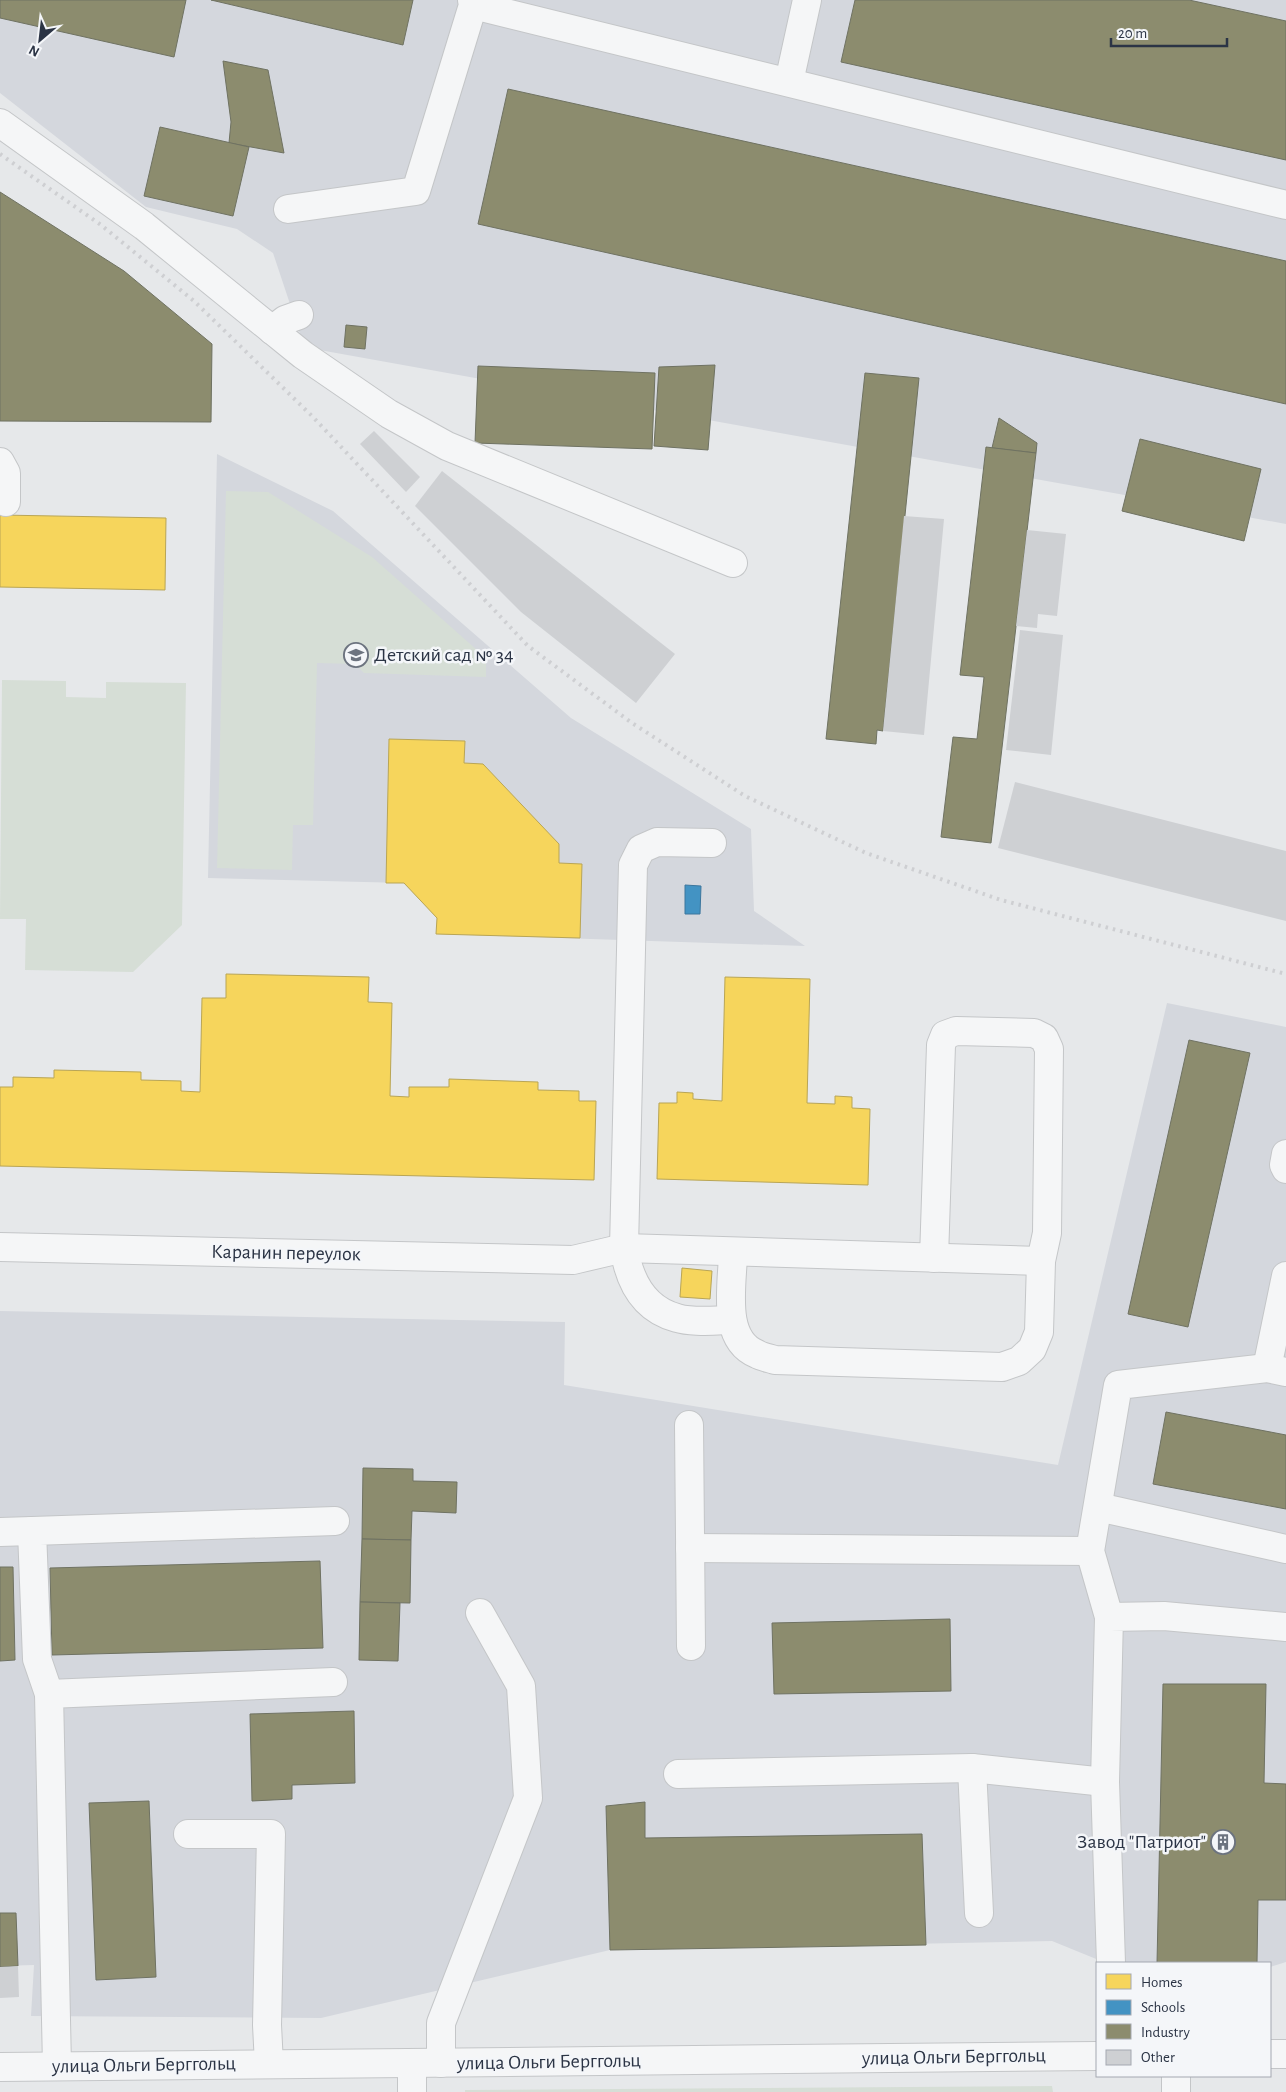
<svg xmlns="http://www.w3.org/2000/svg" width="1286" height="2092" viewBox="0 0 1286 2092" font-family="'Alegreya Sans',sans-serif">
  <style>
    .built { fill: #d4d7dd }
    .green { fill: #d6ded6 }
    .homes { fill: #f6d55c; stroke: #b9a555 }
    .schools { fill: #4393c3; stroke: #3c769d }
    .industry { fill: #8c8c6e; stroke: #6f7262 }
    .building { fill: #ced0d3 }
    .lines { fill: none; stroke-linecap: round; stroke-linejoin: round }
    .minor-casing { stroke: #c4c6c8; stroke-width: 30 }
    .minor { stroke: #f5f6f7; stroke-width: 28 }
    .rail { stroke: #cecfd2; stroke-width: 4; stroke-dasharray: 2.5 5; stroke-linecap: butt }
    .labels { text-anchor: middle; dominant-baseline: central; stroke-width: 5; stroke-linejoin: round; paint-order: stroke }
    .poi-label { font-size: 20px; fill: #2b3445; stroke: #f4f6f9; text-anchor: start }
    .street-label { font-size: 20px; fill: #2b3445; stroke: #f4f6f9 }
  </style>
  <rect width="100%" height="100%" fill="#e6e8ea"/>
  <g class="built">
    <polygon points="0,0 1286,0 1286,524 314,349 302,340 273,253 237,229 146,207 0,93"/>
    <polygon points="217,454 333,511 571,718 751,829 754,911 805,946 436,934 437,918 404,883 208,878"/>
    <polygon points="1167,1003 1286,1027 1286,1962 1270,1967 1270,1963 1106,1963 1052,1941 610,1950 321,2018 31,2016 34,1965 0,1966 0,1311 565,1322 564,1385 1058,1465"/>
  </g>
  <g class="green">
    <polygon points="226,491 268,492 372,557 486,658 486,677 364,673 355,664 317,663 313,825 293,825 292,870 217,868"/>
    <polygon points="2,680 66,681 66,697 106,698 106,682 186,683 182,925 133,972 25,970 26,919 0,919"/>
    <polygon points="1052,2086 1053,2092 465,2092 465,2090"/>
  </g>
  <g class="homes">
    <polygon points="0,515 166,518 165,590 0,587"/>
    <polygon points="389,739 465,741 464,763 483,764 559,844 559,863 582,864 580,938 436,934 437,918 404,883 386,883"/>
    <polygon points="226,974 369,977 368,1002 392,1003 390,1096 409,1097 409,1087 449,1087 449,1079 538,1082 538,1090 579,1091 579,1101 596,1101 594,1180 0,1166 0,1087 13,1087 13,1077 54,1078 54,1070 141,1072 141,1080 181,1081 181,1091 200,1092 202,998 226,998"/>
    <polygon points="725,977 810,979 807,1103 835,1104 835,1096 852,1097 852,1108 870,1109 868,1185 657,1179 659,1103 677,1103 677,1092 693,1093 693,1099 722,1101"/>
    <polygon points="682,1268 712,1271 710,1299 680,1297"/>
  </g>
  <polygon class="schools" points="685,885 701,886 700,914 685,914"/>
  <g class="industry">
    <polygon points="0,0 186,0 174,57 0,18"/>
    <polygon points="211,0 413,0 403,45"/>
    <polygon points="855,0 1189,0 1286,21 1286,160 841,62"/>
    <polygon points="223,61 268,70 284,153 229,143 231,122"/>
    <polygon points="508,89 1286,261 1286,404 478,224"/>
    <polygon points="160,127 249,147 233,216 144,196"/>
    <polygon points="0,192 124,271 212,344 211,422 0,421"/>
    <polygon points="346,325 367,327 365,349 344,347"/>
    <polygon points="715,365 708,450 654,446 659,367"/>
    <polygon points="478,366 655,373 652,449 475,443"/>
    <polygon points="865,373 919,378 883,731 877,730 876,744 826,739"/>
    <polygon points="999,418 1037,443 1036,453 992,448"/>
    <polygon points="1140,439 1261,469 1244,541 1122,511"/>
    <polygon points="986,447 1036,453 991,843 941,837 953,737 977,739 984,677 960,675"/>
    <polygon points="1189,1040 1250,1053 1188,1327 1128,1314"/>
    <polygon points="1166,1412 1286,1435 1286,1509 1153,1484"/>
    <polygon points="363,1468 413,1469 413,1481 457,1482 456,1513 412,1511 411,1540 362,1539"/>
    <polygon points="362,1539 411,1540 410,1603 360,1602"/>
    <polygon points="320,1561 323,1648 52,1655 50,1568"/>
    <polygon points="0,1567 13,1567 15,1660 0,1661"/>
    <polygon points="360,1602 400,1603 398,1661 359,1660"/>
    <polygon points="950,1619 951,1691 774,1694 772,1623"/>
    <polygon points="1163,1684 1266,1684 1264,1783 1286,1784 1286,1900 1258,1900 1257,1963 1157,1963"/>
    <polygon points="354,1711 355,1783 292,1785 292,1799 252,1801 250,1714"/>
    <polygon points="149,1801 156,1977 96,1980 89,1803"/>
    <polygon points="645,1802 645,1838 922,1834 926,1945 610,1950 606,1806"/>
    <polygon points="0,1913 16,1913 18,1966 0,1967"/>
  </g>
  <g class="building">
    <polygon points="374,431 420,477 406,492 360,444"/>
    <polygon points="442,471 675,654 636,703 521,612 415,506"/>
    <polygon points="904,516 944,519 924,735 883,731"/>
    <polygon points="1027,530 1066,534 1057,616 1038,614 1037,628 1016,626"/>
    <polygon points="1020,630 1063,635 1051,755 1006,750"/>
    <polygon points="1015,782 1286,851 1286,921 998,848"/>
    <polygon points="18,1966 19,1997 0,1998 0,1967"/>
  </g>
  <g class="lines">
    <defs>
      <g id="minor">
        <polyline points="473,5 1286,205"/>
        <polyline points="789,82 807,0"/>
        <polyline points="0,123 144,226 303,355 389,414 447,446 733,563"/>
        <polyline points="288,209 416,191 473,5 472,0"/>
        <polyline points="272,330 285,320 299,315"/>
        <polyline points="0,462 6,473 6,502"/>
        <path d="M712,843L657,842L641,849L633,865L624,1248C629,1280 643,1309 677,1318C693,1323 715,1320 732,1320"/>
        <polyline points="1286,1154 1284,1165 1286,1169"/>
        <polyline points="0,1247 573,1260 624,1248 1041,1261"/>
        <path d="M733,1252C733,1282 720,1339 757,1354C762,1357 769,1358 775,1360L1002,1367L1019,1361L1032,1349L1039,1332L1041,1261L1047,1233L1049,1049L1044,1038L1034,1033L956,1031L945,1035L941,1045L934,1258"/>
        <polyline points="1267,1368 1286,1276"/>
        <polyline points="689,1425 691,1646"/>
        <polyline points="1098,1507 1286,1549"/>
        <polyline points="0,1532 32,1531"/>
        <polyline points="690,1548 1090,1551"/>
        <polyline points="1109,1617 1090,1551 1118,1385 1267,1368 1286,1372"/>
        <polyline points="49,1694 37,1659 32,1531 335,1521"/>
        <polyline points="972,1768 979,1913"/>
        <polyline points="678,1774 972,1768 1105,1782"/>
        <polyline points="188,1834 271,1834 267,2025 269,2064"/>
        <polyline points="1111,1963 1105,1782 1109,1617 1164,1616 1286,1627"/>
        <polyline points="1270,2054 1286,2054"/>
        <polyline points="441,2063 441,2023 528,1798 521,1686 480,1613"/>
        <polyline points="57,2066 49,1694 333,1682"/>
        <polyline points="0,2067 1097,2056"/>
        <polyline points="412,2092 412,2063"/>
        <polyline points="1176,2092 1176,2076"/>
      </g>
    </defs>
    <use href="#minor" class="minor-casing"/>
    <use href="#minor" class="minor"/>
    <polyline class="rail" points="0,154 101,225 194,301 313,417 528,646 632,723 745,796 866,853 1001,900 1286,974"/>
  </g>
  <defs>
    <symbol id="school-ring" viewBox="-11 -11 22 22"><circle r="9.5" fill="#f4f6f9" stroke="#6c737f" stroke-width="1.5"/><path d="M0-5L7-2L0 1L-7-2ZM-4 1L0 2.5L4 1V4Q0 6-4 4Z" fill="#6c737f"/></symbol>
    <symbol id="building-ring" viewBox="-11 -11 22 22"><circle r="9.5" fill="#f4f6f9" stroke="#6c737f" stroke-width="1.5"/><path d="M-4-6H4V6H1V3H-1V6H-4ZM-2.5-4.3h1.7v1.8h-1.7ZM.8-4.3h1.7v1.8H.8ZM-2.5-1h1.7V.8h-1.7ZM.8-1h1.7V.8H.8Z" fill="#6c737f"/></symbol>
  </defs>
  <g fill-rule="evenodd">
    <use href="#school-ring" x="342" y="641" width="28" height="28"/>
    <use href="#building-ring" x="1209" y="1828" width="28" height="28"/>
  </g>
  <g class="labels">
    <g class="poi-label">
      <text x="374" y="655">Детский сад № 34</text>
      <text x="1206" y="1842" text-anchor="end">Завод "Патриот"</text>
    </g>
    <g class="street-label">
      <text transform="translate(286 1253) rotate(1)">Каранин переулок</text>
      <text transform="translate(954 2057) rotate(-1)">улица Ольги Берггольц</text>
      <text transform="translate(549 2062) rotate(-1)">улица Ольги Берггольц</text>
      <text transform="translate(144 2065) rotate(-1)">улица Ольги Берггольц</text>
    </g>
  </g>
  <rect x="1096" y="1962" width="175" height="115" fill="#f4f6f9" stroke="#a4a8b1"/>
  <rect x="1106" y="1974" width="25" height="15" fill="#f6d55c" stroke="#a4a8b1"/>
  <text x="1141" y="1987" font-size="15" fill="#2b3445">Homes</text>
  <rect x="1106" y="2000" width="25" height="15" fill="#4393c3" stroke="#a4a8b1"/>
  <text x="1141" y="2012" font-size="15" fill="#2b3445">Schools</text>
  <rect x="1106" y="2024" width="25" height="15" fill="#8c8c6e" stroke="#a4a8b1"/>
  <text x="1141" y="2037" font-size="15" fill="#2b3445">Industry</text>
  <rect x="1106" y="2050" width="25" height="15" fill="#ced0d3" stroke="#a4a8b1"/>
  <text x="1141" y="2062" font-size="15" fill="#2b3445">Other</text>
  <g transform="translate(40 40) rotate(208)" stroke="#f4f6f9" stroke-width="4" paint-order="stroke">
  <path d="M0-4L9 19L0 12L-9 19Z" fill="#2b3445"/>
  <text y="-8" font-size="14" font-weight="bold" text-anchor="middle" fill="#2b3445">N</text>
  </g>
  <path d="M1111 38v8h116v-8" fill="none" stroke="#2b3445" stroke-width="2.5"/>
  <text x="1118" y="38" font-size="15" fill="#2b3445" stroke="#f4f6f9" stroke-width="4" paint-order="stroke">20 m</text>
</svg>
